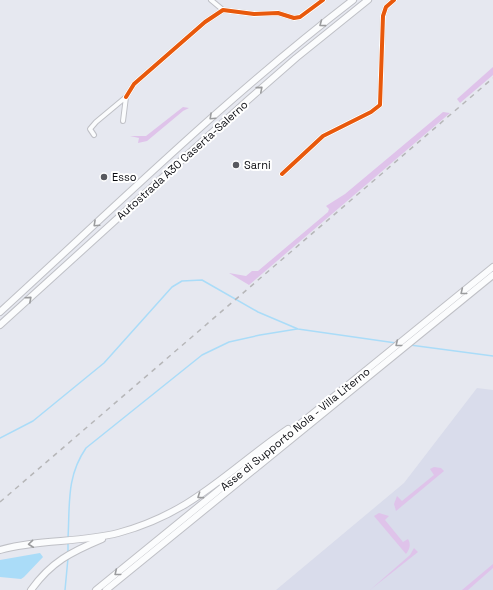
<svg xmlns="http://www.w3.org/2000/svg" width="493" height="590" viewBox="0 0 493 590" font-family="'Space Grotesk',sans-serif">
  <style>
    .built { fill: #d9dceb }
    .green { fill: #dfc3ea }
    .water { fill: #aadcf8 }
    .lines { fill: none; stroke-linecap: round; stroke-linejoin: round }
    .stream { stroke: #aadcf8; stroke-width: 1.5 }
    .minor-casing { stroke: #bfc0c6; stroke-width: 6 }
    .highway-casing { stroke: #bfc0c6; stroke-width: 8 }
    .minor { stroke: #fbfcfd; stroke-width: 4 }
    .highway { stroke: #fbfcfd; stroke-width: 6 }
    .rail { stroke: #b6b6b8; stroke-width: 1.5; stroke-dasharray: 5 5; stroke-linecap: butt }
    .cycleway-casing { stroke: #fff; stroke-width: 6 }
    .cycleway { stroke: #e8590c; stroke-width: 4 }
    .oneway { stroke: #9b9c9e }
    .poi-dot { fill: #57585e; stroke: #fff; stroke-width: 1.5 }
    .labels { text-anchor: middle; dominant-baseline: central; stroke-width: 4; stroke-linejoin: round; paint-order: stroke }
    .street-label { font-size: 11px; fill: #0a0b10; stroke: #fff }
    .poi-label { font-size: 11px; fill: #0a0b10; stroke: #fff; text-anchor: start }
  </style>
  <rect width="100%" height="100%" fill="#e6e8f0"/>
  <polygon class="built" points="477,388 493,390 493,590 276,590 404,483"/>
  <g class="green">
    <polygon points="493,67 493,75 460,103 457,99"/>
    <polygon points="183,107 189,108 183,111 147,141 138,143 139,138 130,136 146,136"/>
    <polygon points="443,112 450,113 249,285 229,273 246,276 252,271 258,271 328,212 329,209 326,206 345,194"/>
    <polygon points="434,467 441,468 444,471 396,511 394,504 397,496 402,501 434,475 430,469"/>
    <path d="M379,513L389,516L385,520L403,542L408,539C411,544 410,549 406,554L374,516Z"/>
    <polygon points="414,548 418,552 370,590 410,555"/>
    <polygon points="493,564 493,568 468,590 462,590"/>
  </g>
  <polygon class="water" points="40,553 43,557 24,577 21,579 0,577 0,560"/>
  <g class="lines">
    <g class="stream">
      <polyline points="410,345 493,356"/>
      <polyline points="0,438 33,421 104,363 172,287 182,281 202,280 258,312 298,329 396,343"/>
      <path d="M68,538C70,505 66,477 86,448L202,355L229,342L260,335L297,329"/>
      <polyline points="68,552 68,542"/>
      <polyline points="65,590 68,558"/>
    </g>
    <defs>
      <g id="minor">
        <polyline points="211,0 223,10"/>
        <polyline points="126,97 134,84 205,22 223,10 254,14 278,13 294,18 300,17 323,0"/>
        <polyline points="94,135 90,129 96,122 126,97 123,121"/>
        <polyline points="282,174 323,136 371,112 380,105 383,16 386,7 394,0"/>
      </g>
      <g id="highway">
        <path d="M0,312C116,206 228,96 353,0"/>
        <polyline points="0,325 248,100 296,58 368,0"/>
        <path d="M0,550C38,539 79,543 118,533C193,513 228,470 288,429"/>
        <path d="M31,590C51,562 71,552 102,539"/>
        <polyline points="96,590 493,267"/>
        <polyline points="106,590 493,275"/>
      </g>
    </defs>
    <use href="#minor" class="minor-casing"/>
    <use href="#highway" class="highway-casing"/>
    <use href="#minor" class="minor"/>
    <use href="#highway" class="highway"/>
    <polyline class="rail" points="0,502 493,78"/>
    <defs>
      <g id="cycleway">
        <polyline points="126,97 134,84 205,22 223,10 254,14 278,13 294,18 300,17 323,0"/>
        <polyline points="282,174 323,136 371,112 380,105 383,16 386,7 394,0"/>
      </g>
    </defs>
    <use href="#cycleway" class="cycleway-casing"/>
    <use href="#cycleway" class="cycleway"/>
  </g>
  <defs><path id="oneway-chevron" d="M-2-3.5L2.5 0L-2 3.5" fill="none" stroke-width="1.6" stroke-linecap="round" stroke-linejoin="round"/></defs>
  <g class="oneway">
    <use href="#oneway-chevron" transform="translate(322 24) rotate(143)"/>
    <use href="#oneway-chevron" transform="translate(260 89) rotate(-41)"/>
    <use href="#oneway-chevron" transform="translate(212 117) rotate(137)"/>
    <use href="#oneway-chevron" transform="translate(96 224) rotate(137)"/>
    <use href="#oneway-chevron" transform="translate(463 292) rotate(141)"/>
    <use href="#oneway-chevron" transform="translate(29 299) rotate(-42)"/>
    <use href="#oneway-chevron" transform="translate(398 344) rotate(141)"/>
    <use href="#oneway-chevron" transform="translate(200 496) rotate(146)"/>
    <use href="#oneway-chevron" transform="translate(31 544) rotate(174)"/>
    <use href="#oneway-chevron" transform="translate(117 573) rotate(141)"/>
  </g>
  <g class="poi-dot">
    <circle cx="236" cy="165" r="4"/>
    <circle cx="104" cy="177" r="4"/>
  </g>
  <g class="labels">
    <g class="street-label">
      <text transform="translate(182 160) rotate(-42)">Autostrada A30 Caserta-Salerno</text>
      <text transform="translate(295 429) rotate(-39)">Asse di Supporto Nola - Villa Literno</text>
    </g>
    <g class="poi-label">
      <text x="244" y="165">Sarni</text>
      <text x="112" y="177">Esso</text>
    </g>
  </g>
</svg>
